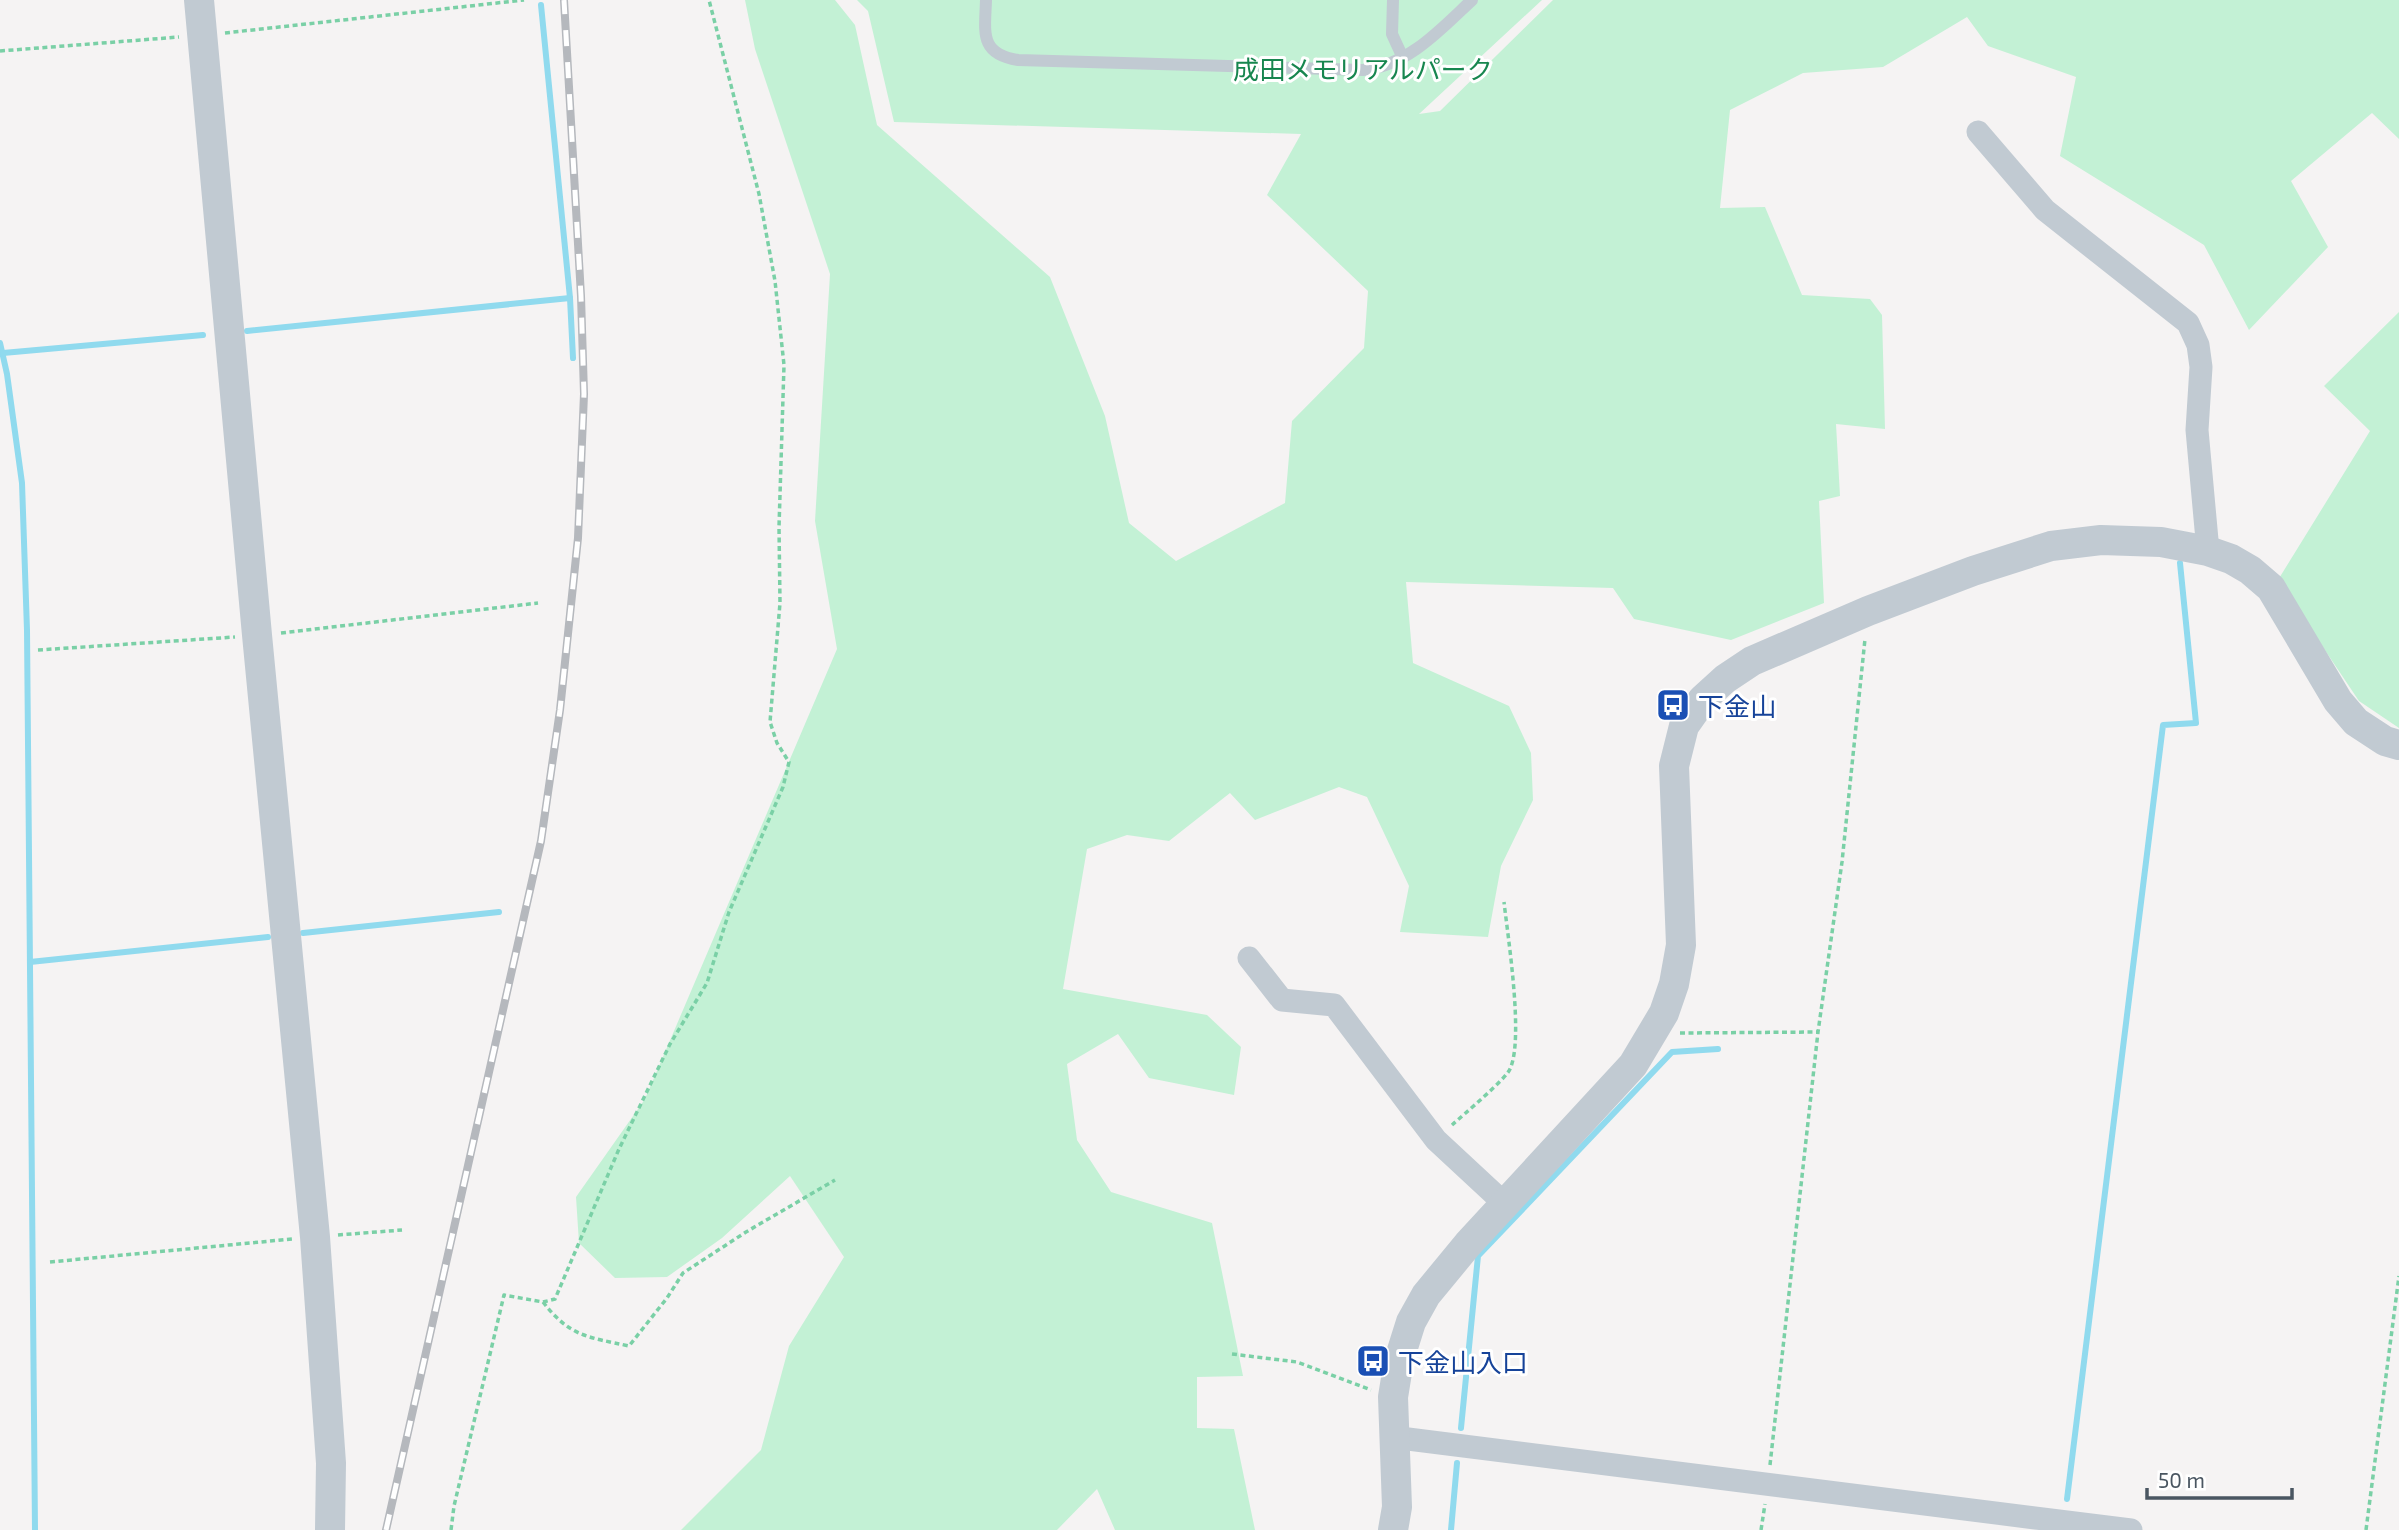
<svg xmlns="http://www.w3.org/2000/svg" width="2399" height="1530" viewBox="0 0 2399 1530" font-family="'Exo 2','Noto Sans JP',sans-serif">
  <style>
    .green { fill: #c3f1d5 }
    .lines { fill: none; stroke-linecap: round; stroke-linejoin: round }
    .stream { stroke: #90daee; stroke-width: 6 }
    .path { stroke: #7ad0a6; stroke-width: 3.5; stroke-dasharray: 5 3.5; stroke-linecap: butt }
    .service { stroke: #c1cad2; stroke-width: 12 }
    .minor { stroke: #c1cad2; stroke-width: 23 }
    .tertiary { stroke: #c1cad2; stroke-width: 30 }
    .rail-casing { stroke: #b5b8bd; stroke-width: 8 }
    .rail { stroke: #fff; stroke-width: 5; stroke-dasharray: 16; stroke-linecap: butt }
    .labels { text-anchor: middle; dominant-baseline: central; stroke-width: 6; stroke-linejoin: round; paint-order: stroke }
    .park-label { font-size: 26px; fill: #17864f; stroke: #fff }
    .transit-label { font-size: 26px; fill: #164399; stroke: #fff; text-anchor: start }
  </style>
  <rect width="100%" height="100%" fill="#f5f3f3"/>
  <g class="green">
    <polygon points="745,0 835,0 855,25 877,125 1050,277 1105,416 1129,523 1176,561 1285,503 1292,421 1364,348 1368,291 1267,195 1301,134 894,122 868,11 857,0 1542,0 1419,114 1440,111 1553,0 2399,0 2399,139 2372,113 2291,181 2328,247 2249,330 2204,245 2060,156 2076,77 1988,46 1967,17 1883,67 1803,73 1730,110 1720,208 1765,207 1802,295 1870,299 1882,315 1885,429 1836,424 1840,496 1819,501 1824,603 1731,640 1634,619 1613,588 1406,582 1413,663 1509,706 1531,753 1533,800 1501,866 1488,937 1400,932 1409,886 1367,797 1339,787 1255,820 1230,793 1169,841 1127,835 1087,849 1063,989 1207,1015 1241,1047 1234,1095 1149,1078 1118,1034 1067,1064 1077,1140 1111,1192 1212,1223 1243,1376 1197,1377 1197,1428 1234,1429 1255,1530 1115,1530 1097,1489 1057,1530 681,1530 761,1450 789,1346 844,1257 790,1176 722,1238 667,1277 615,1278 579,1243 576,1197 645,1099 837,649 815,521 830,274 755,49"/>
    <polygon points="2399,312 2399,728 2359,701 2278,580 2370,431 2324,386"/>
  </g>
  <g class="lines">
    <g class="stream">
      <polyline points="541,5 570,298 573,358"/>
      <polyline points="247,331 570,298"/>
      <polyline points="0,343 7,374 22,483 27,630 35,1530"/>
      <polyline points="3,353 203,335"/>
      <polyline points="303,933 499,912"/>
      <polyline points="30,962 268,937"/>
      <polyline points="1461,1428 1478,1256 1672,1052 1718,1049"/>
      <polyline points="2067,1499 2163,725 2196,723 2180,563"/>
      <polyline points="1451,1530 1457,1463"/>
    </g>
    <g class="path">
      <polyline points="225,33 524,0"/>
      <polyline points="0,51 179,37"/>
      <polyline points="281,633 538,603"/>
      <polyline points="38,650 235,637"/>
      <polyline points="1680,1033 1818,1032"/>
      <path d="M1452,1125C1463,1115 1506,1079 1510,1069C1524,1039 1508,938 1504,902"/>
      <polyline points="338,1235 402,1230"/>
      <polyline points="50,1262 292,1239"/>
      <path d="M543,1302C570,1337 588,1337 629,1346L667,1298L683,1273L746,1232L835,1180"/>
      <polyline points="1232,1354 1297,1362 1371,1390"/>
      <polyline points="1770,1465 1818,1032 1842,862 1865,639"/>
      <polyline points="451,1530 454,1506 504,1295 543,1302 555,1299 619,1149 670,1044 707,983 729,912 783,787 789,762 777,743 770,722 780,603 779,527 784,365 775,281 759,194 709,0"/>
      <polyline points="1761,1530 1765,1504"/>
      <polyline points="2366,1530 2399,1276"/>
    </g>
    <g class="service">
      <path d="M986,0C985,32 979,54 1018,60L1363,70C1408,66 1441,29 1472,0"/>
      <polyline points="1393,0 1392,34 1403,58"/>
    </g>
    <g class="minor">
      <polyline points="1978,132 2045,210 2188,323 2198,345 2201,367 2197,430 2208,551"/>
      <polyline points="1249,958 1282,1000 1334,1005 1436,1140 1506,1205"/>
      <polyline points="1394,1440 1408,1439 2131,1530"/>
    </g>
    <g class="tertiary">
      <polyline points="199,0 257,635 315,1237 331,1463 330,1530"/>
      <polyline points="1393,1530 1397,1507 1393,1397 1399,1360 1411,1322 1426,1295 1468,1244 1633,1065 1664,1013 1674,984 1681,945 1674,766 1684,726 1703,699 1725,679 1752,661 1868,611 1973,571 2051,546 2101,540 2161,542 2208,551 2231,559 2250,570 2271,588 2338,701 2356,722 2385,741 2399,745"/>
    </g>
    <defs>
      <polyline id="rail" points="386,1530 541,841 560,710 578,538 584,394 581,296 564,0"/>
    </defs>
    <use href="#rail" class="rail-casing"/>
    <use href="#rail" class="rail"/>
  </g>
  <defs>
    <symbol id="bus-square" viewBox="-11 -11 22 22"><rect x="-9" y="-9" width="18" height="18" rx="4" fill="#1a4fb4" stroke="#fff"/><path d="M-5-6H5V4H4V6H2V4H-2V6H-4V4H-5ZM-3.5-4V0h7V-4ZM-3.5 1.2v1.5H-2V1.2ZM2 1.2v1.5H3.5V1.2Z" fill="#fff"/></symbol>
  </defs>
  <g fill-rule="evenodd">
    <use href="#bus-square" x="1654" y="686" width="38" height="38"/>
    <use href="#bus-square" x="1354" y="1342" width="38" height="38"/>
  </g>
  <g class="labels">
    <g class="park-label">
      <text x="1363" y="68">成田メモリアルパーク</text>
    </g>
    <g class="transit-label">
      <text x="1698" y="705">下金山</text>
      <text x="1398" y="1361">下金山入口</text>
    </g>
  </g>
  <path d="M2147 1488v10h145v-10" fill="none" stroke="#4a5661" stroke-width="3.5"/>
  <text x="2158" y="1488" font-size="21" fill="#4a5661" stroke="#ffffff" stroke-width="5" paint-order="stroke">50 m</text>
</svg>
